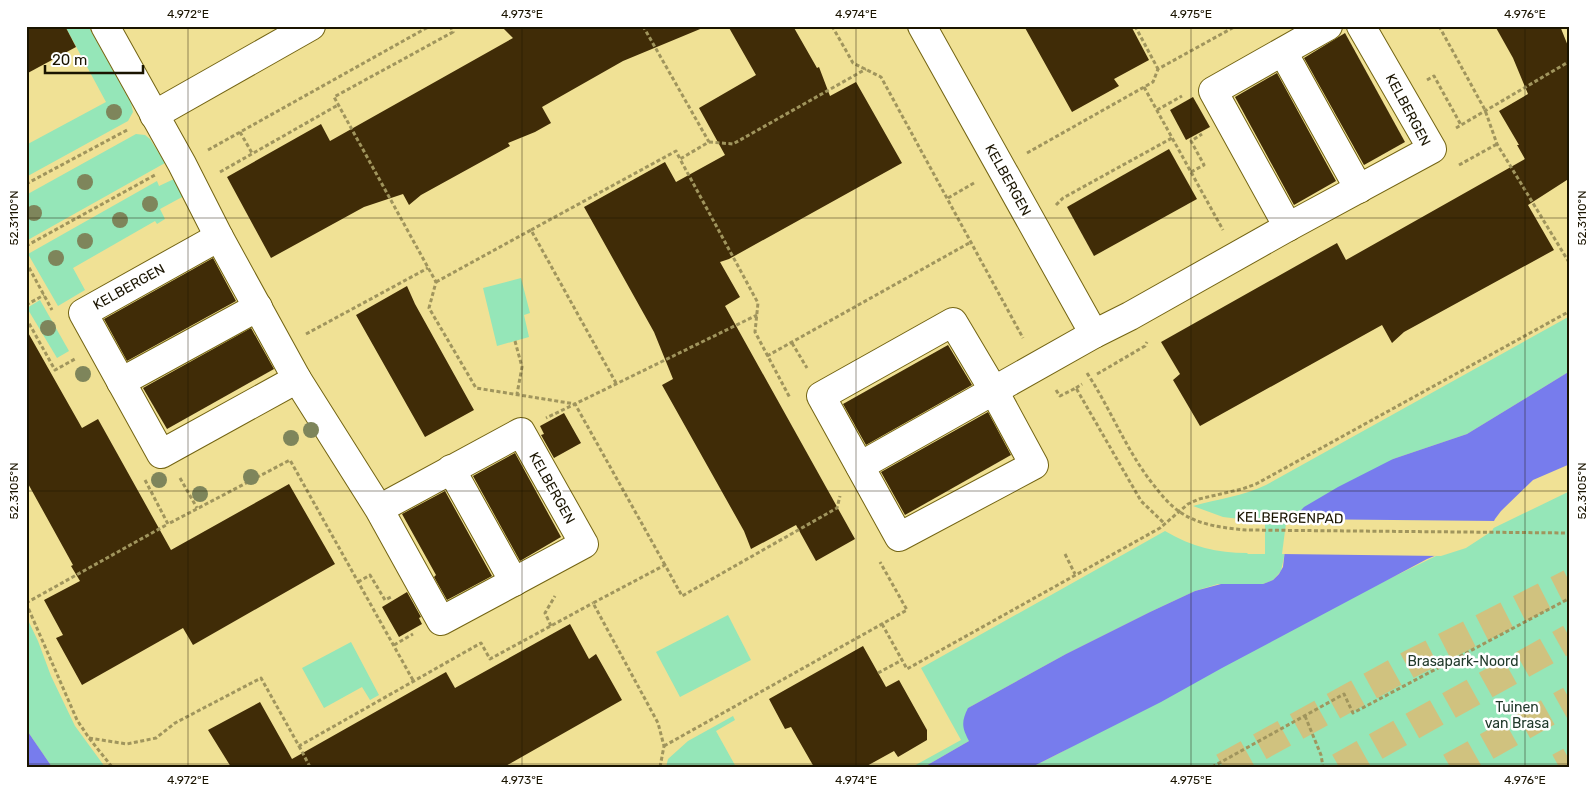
<svg xmlns="http://www.w3.org/2000/svg" width="1596" height="793" viewBox="0 0 1596 793" font-family="Rubik,sans-serif">
  <style>
    .green { fill: #95e6b8 }
    .water { fill: #777ced }
    .pier { fill: #f0e195 }
    .building { fill: #402c07 }
    .lines { fill: none; stroke-linecap: round; stroke-linejoin: round }
    .highway-tunnel { stroke: #d0c27f; stroke-width: 28; stroke-dasharray: 28 14; stroke-linecap: butt }
    .minor-casing { stroke: #736413; stroke-width: 30 }
    .path { stroke: #a0955d; stroke-width: 3; stroke-dasharray: 4 2.5; stroke-linecap: butt }
    .minor { stroke: #fff; stroke-width: 28 }
    .tree { fill: #7e855b }
    .ticks { fill: none; stroke: #1a1400; stroke-width: 1; stroke-opacity: 0.45 }
    .labels { text-anchor: middle; dominant-baseline: central; stroke-width: 5; stroke-linejoin: round; paint-order: stroke }
    .street-label { font-size: 14px; fill: #1a1400; stroke: #fff }
    .park-label { font-size: 14px; fill: #21392b; stroke: #fff }
    .neatline { fill: none; stroke: #1a1400; stroke-width: 2 }
    .ticks-label { font-size: 12px; text-anchor: middle; fill: #1a1400 }
  </style>
  <rect width="100%" height="100%" fill="#f0e195"/>
  <g class="green">
    <polygon points="65,26 88,26 131,103 133,112 128,121 26,177 26,145 106,102"/>
    <polygon points="136,134 145,135 150,139 165,163 26,241 26,195"/>
    <polygon points="174,179 184,196 160,209 165,219 157,224 155,221 73,268 85,290 58,306 28,254 157,181 159,186"/>
    <polygon points="521,278 530,313 524,315 529,337 497,346 483,288"/>
    <polygon points="40,300 69,351 57,358 27,308"/>
    <path d="M1570,316V371L1467,434L1393,459L1286,548L1281,571L1273,580L1263,584H1218L1195,591L1150,612L1066,654L968,708L969,741L924,767H912L961,740L921,668L1165,531C1192,547 1217,553 1247,553L1248,554H1265V518H1248V520L1223,517L1193,506C1218,499 1243,496 1266,485Z"/>
    <polygon points="1570,491 1570,767 1032,767 1060,753 1259,642"/>
    <polygon points="728,615 751,660 680,697 656,652"/>
    <polygon points="26,616 38,641 51,676 75,726 105,767 52,767 26,729"/>
    <polygon points="351,642 379,695 370,700 362,687 324,708 302,668"/>
    <polygon points="733,716 735,720 716,731 736,767 666,767 668,759 688,741"/>
  </g>
  <g class="water">
    <path d="M1570,371V464L1533,480L1501,511L1495,519L1490,529L1449,550L1427,559L1222,668L1161,702L1032,767H924L969,741C962,728 961,722 968,708L1066,654L1150,612L1195,591L1221,584H1263L1273,580L1279,574L1283,567L1288,524L1304,507L1338,487L1393,459L1467,434Z"/>
    <polygon points="26,729 52,767 26,767"/>
  </g>
  <polygon class="pier" points="1290,519 1497,521 1492,531 1466,548 1441,556 1282,554 1286,523"/>
  <g class="building">
    <polygon points="26,26 65,26 76,47 26,74"/>
    <polygon points="501,26 705,27 623,61 542,107 551,123 535,132 508,143 510,146 421,195 409,205 403,194 364,207 271,258 227,177 321,124 330,141 513,38"/>
    <polygon points="728,26 793,26 817,68 819,67 830,96 856,82 902,163 729,259 720,262 740,297 725,306 855,539 816,561 796,525 751,549 744,531 662,385 673,379 654,332 584,207 665,162 676,182 725,155 699,108 756,75"/>
    <polygon points="1024,26 1131,26 1149,60 1114,79 1119,86 1072,112"/>
    <polygon points="1495,26 1560,26 1570,51 1570,178 1528,205 1554,250 1404,332 1392,343 1382,325 1200,426 1173,380 1180,374 1161,342 1337,243 1346,260 1525,159 1517,145 1519,145 1499,111 1528,94 1513,58"/>
    <polygon points="1345,33 1405,142 1364,165 1304,58"/>
    <polygon points="1277,73 1336,181 1294,205 1235,97"/>
    <polygon points="1193,97 1210,127 1186,140 1170,110"/>
    <polygon points="1169,149 1197,199 1094,256 1067,207"/>
    <polygon points="213,258 236,301 127,361 104,319"/>
    <polygon points="407,286 415,304 474,410 425,437 356,315"/>
    <polygon points="251,328 274,369 167,429 143,388"/>
    <polygon points="26,329 82,428 98,419 171,550 289,484 335,564 193,645 183,628 82,685 56,638 63,635 44,600 80,581 71,566 73,565 26,480"/>
    <polygon points="948,345 972,385 866,445 843,404"/>
    <polygon points="988,412 1011,455 905,515 881,472"/>
    <polygon points="564,413 581,443 554,458 541,435 544,434 540,426"/>
    <polygon points="515,453 561,537 520,561 473,476"/>
    <polygon points="445,491 492,576 447,600 434,577 436,575 402,514"/>
    <polygon points="407,592 421,617 419,618 422,624 399,637 382,607"/>
    <polygon points="570,624 589,659 596,654 622,700 504,767 231,767 208,730 260,702 292,759 446,672 455,688"/>
    <polygon points="863,646 886,687 899,680 927,730 927,740 898,757 894,751 865,767 814,767 791,727 785,729 769,699"/>
  </g>
  <g class="lines">
    <g class="highway-tunnel">
      <polyline points="1223,767 1410,664 1570,583"/>
      <polyline points="1339,767 1570,638"/>
      <polyline points="1450,767 1570,700"/>
      <polyline points="1559,767 1570,761"/>
    </g>
    <defs>
      <g id="minor">
        <polyline points="105,26 182,164 219,237 297,379 379,509 441,621 584,544 521,432 379,509"/>
        <polyline points="922,26 1094,334"/>
        <polyline points="1283,52 1359,189"/>
        <polyline points="154,115 311,26"/>
        <polyline points="1288,227 1213,91 1328,26"/>
        <polyline points="219,237 83,313 161,454 297,379"/>
        <polygon points="953,322 994,391 1034,465 899,537 821,396"/>
        <polyline points="121,382 258,307"/>
        <polyline points="860,466 1094,334 1130,316 1288,227 1432,149 1361,26"/>
        <polyline points="451,469 514,582"/>
      </g>
    </defs>
    <use href="#minor" class="minor-casing"/>
    <g class="path">
      <polyline points="450,26 453,32 334,97 436,282 429,308 476,388 575,404 546,418"/>
      <polyline points="643,26 709,142 680,159 758,303 755,332 790,398"/>
      <polyline points="832,26 853,63 881,77 1023,338"/>
      <polyline points="1135,26 1158,69"/>
      <polyline points="1439,26 1485,110 1497,144 1570,264"/>
      <polyline points="1427,80 1434,76 1461,125"/>
      <polyline points="1144,87 1223,230"/>
      <polyline points="1157,110 1182,96"/>
      <polyline points="1456,128 1570,61"/>
      <polyline points="240,132 252,153"/>
      <polyline points="709,142 733,144 866,69"/>
      <polyline points="208,150 430,26"/>
      <polyline points="1027,153 1153,82 1158,69 1236,26"/>
      <polyline points="1459,165 1497,144"/>
      <polyline points="220,172 338,105"/>
      <polyline points="1191,172 1204,165 1191,141 1202,134"/>
      <polyline points="26,184 129,129"/>
      <polyline points="948,198 974,183"/>
      <polyline points="1056,205 1063,198 1172,138"/>
      <polyline points="531,230 676,151 680,159"/>
      <polyline points="26,246 155,175"/>
      <polyline points="26,262 52,310"/>
      <polyline points="436,282 531,230 616,383"/>
      <polyline points="26,305 44,295"/>
      <polyline points="26,318 55,370 75,359"/>
      <polyline points="306,334 428,268"/>
      <polyline points="515,341 522,367 517,394"/>
      <polyline points="792,343 807,368"/>
      <polyline points="767,356 971,242"/>
      <path d="M1087,373C1112,411 1127,453 1156,488C1162,496 1171,506 1180,512C1198,525 1224,528 1246,530L1570,533"/>
      <polyline points="1097,374 1145,346 1147,342"/>
      <polyline points="1076,388 1082,384"/>
      <polyline points="1056,390 1060,396 1076,388 1141,501 1165,524"/>
      <polyline points="180,478 197,508"/>
      <polyline points="145,480 168,524 290,460 414,682"/>
      <polyline points="1065,554 1075,574"/>
      <polyline points="665,565 575,404 757,315"/>
      <polyline points="358,582 370,575 385,600 393,596"/>
      <polyline points="26,603 77,720 89,738 112,767"/>
      <polyline points="26,603 168,524"/>
      <polyline points="882,624 907,669 1160,528 1188,504 1199,499 1242,489 1256,484 1570,311"/>
      <polyline points="551,626 545,613 555,596"/>
      <polyline points="394,645 413,634"/>
      <polyline points="878,673 902,660"/>
      <polyline points="1305,716 1321,755 1323,767"/>
      <polyline points="89,738 127,744 156,738 175,723 261,678 299,746 481,643 490,659 593,603"/>
      <polyline points="299,746 310,767"/>
      <polyline points="664,746 907,610 880,562"/>
      <polyline points="660,767 664,746 658,723 593,603 665,565 682,596 837,508 840,496"/>
      <polyline points="1212,767 1344,694 1353,713 1570,598"/>
    </g>
    <use href="#minor" class="minor"/>
  </g>
  <g class="tree">
    <circle cx="114" cy="112" r="8"/>
    <circle cx="85" cy="182" r="8"/>
    <circle cx="150" cy="204" r="8"/>
    <circle cx="34" cy="213" r="8"/>
    <circle cx="120" cy="220" r="8"/>
    <circle cx="85" cy="241" r="8"/>
    <circle cx="56" cy="258" r="8"/>
    <circle cx="48" cy="328" r="8"/>
    <circle cx="83" cy="374" r="8"/>
    <circle cx="311" cy="430" r="8"/>
    <circle cx="291" cy="438" r="8"/>
    <circle cx="251" cy="477" r="8"/>
    <circle cx="159" cy="480" r="8"/>
    <circle cx="200" cy="494" r="8"/>
  </g>
  <path class="ticks" d="M188,26V767M522,26V767M856,26V767M1191,26V767M1525,26V767M26,218H1570M26,491H1570M26,764H1570"/>
  <g class="labels">
    <g class="street-label">
      <text transform="translate(1408 110) rotate(62)">KELBERGEN</text>
      <text transform="translate(1008 180) rotate(61)">KELBERGEN</text>
      <text transform="translate(129 287) rotate(-29)">KELBERGEN</text>
      <text transform="translate(552 488) rotate(61)">KELBERGEN</text>
      <text transform="translate(1290 518) rotate(1)">KELBERGENPAD</text>
    </g>
    <g class="park-label">
      <text x="1463" y="661">Brasapark-Noord</text>
      <text x="1517" y="707">Tuinen<tspan x="1517" dy="16">van Brasa</tspan></text>
    </g>
  </g>
  <rect width="1596" height="793" fill="none" stroke="#ffffff" stroke-width="55"/>
  <path d="M45 65v8h98v-8" fill="none" stroke="#1a1400" stroke-width="2.5"/>
  <text x="52" y="65" font-size="15" fill="#1a1400" stroke="#ffffff" stroke-width="4" paint-order="stroke">20 m</text>
  <rect x="28" y="28" width="1540" height="738" class="neatline"/>
  <g class="ticks-label">
    <text x="188" y="18">4.972°E</text>
    <text x="522" y="18">4.973°E</text>
    <text x="856" y="18">4.974°E</text>
    <text x="1191" y="18">4.975°E</text>
    <text x="1525" y="18">4.976°E</text>
    <text transform="translate(14 218) rotate(-90)" y="4">52.3110°N</text>
    <text transform="translate(1582 218) rotate(-90)" y="4">52.3110°N</text>
    <text transform="translate(14 491) rotate(-90)" y="4">52.3105°N</text>
    <text transform="translate(1582 491) rotate(-90)" y="4">52.3105°N</text>
    <text x="188" y="784">4.972°E</text>
    <text x="522" y="784">4.973°E</text>
    <text x="856" y="784">4.974°E</text>
    <text x="1191" y="784">4.975°E</text>
    <text x="1525" y="784">4.976°E</text>
  </g>
</svg>
